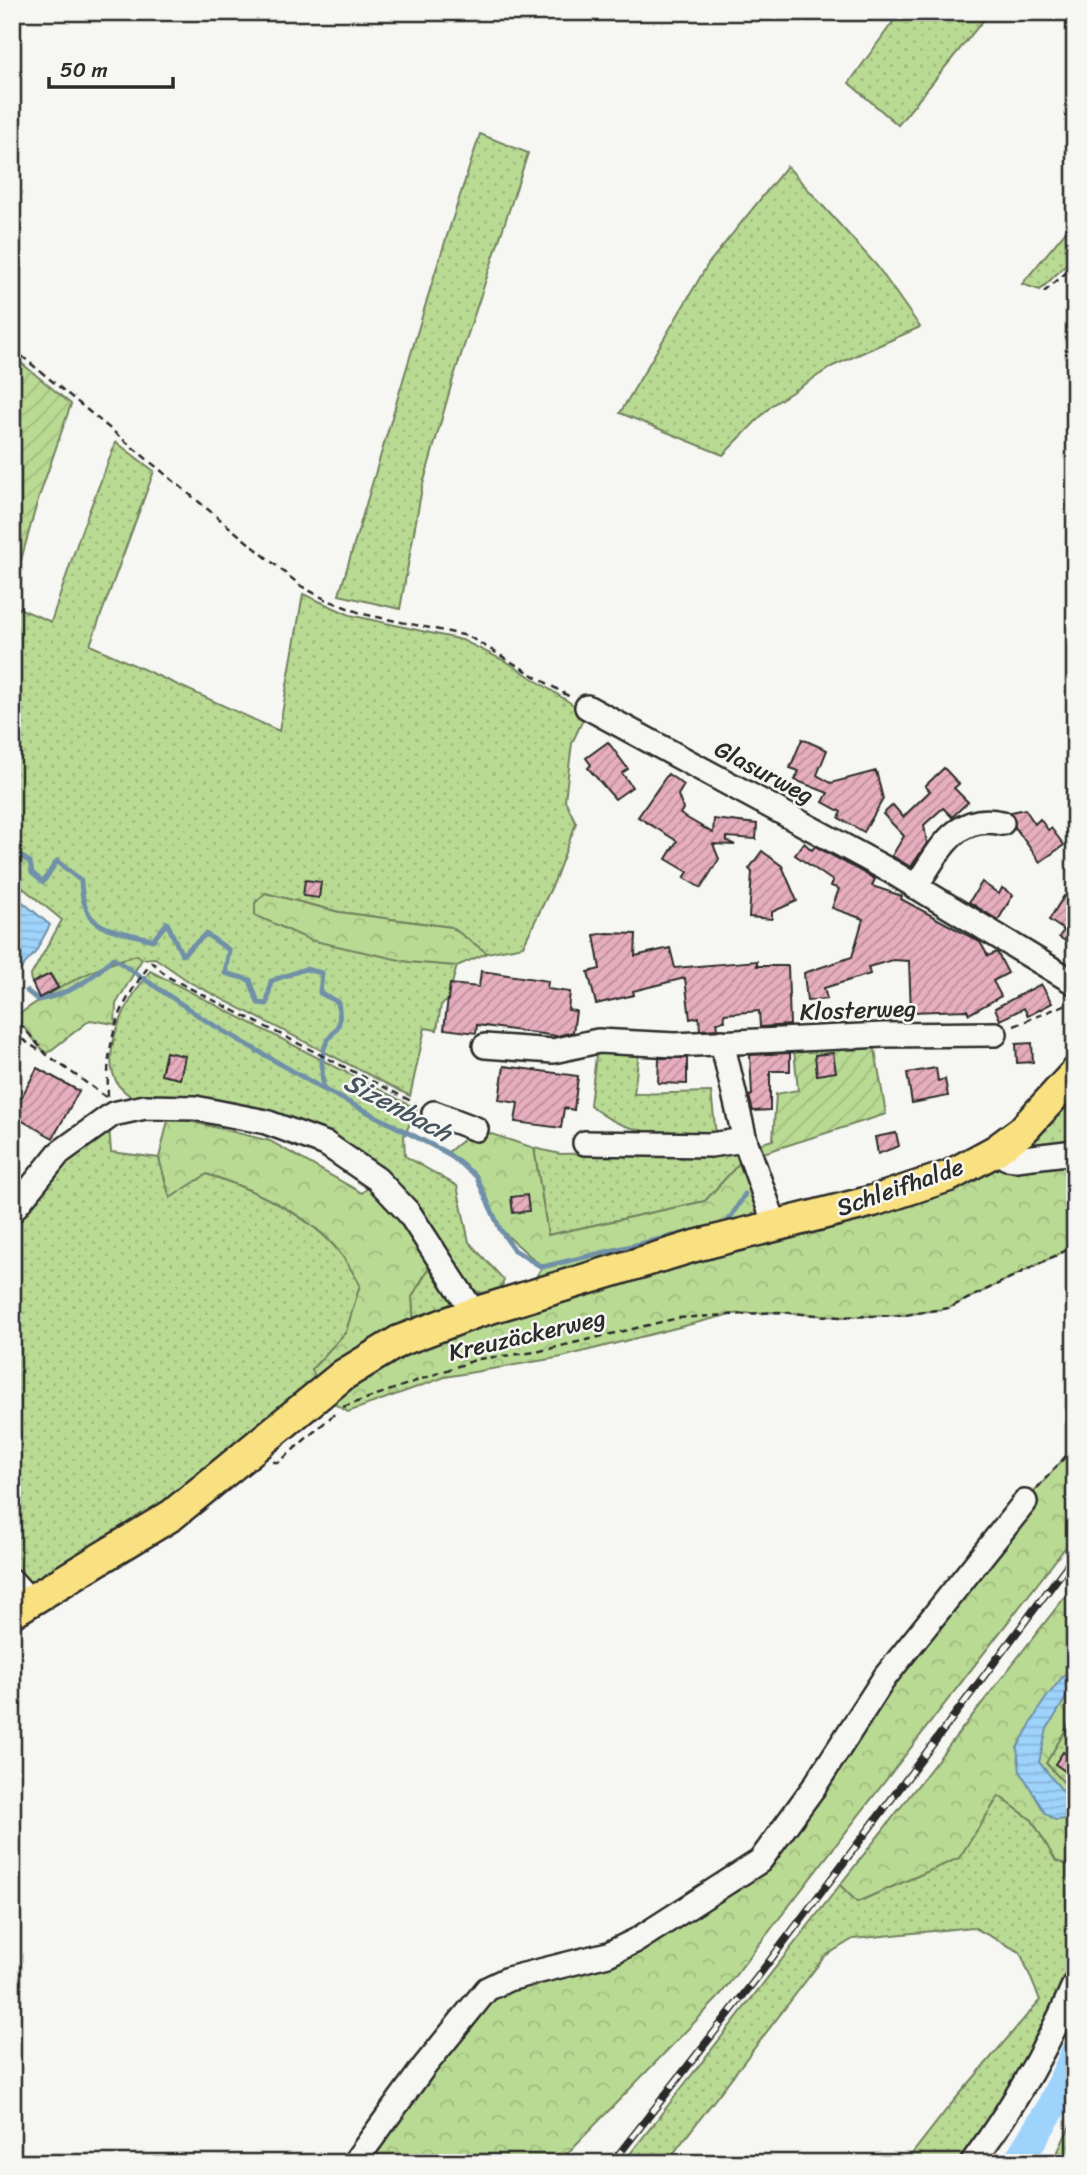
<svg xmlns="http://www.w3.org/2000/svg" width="1087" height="2175" viewBox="0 0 1087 2175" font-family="Sriracha,sans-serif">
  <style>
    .grass { fill: url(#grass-dots); stroke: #72825f; stroke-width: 2 }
    .forest { fill: url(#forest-crowns); stroke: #72825f; stroke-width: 2 }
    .garden { fill: url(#garden-furrows); stroke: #72825f; stroke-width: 2 }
    .water { fill: url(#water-rules); stroke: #7090a8; stroke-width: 2 }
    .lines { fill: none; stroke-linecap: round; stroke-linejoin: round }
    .stream { stroke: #7090a8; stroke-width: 5 }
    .river { stroke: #9ed3fc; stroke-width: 30 }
    .building { fill: url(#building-hatch); stroke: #2b2b2b; stroke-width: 2 }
    .minor-casing { stroke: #2b2b2b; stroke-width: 28 }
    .major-casing { stroke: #2b2b2b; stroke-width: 35 }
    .path { stroke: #2b2b2b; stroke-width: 2.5; stroke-dasharray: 7 5; stroke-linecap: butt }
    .minor { stroke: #f6f6f2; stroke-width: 23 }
    .major { stroke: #f9e181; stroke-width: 30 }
    .rail-casing { stroke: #2b2b2b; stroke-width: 8 }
    .rail { stroke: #f6f6f2; stroke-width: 5; stroke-dasharray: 16; stroke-linecap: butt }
    .labels { text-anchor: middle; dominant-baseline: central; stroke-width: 5; stroke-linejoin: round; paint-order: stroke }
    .street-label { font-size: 24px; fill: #2b2b2b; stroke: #f6f6f2 }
    .water-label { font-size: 26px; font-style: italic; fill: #48555f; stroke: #f6f6f2 }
  </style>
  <defs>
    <pattern id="grass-dots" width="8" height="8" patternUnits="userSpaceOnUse" patternTransform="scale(1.75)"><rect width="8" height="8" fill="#b9da93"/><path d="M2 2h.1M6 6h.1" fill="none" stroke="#9fbb7f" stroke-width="1.8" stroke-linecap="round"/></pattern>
    <pattern id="forest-crowns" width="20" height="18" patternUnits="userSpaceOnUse" patternTransform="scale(1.75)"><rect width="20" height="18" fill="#b9da93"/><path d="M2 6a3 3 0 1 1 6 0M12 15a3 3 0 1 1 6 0" fill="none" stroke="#9fbb7f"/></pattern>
    <pattern id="garden-furrows" width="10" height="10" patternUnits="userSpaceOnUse" patternTransform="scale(1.75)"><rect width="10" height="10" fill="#b9da93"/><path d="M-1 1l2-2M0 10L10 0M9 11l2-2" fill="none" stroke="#9fbb7f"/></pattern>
    <pattern id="water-rules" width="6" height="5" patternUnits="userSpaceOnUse" patternTransform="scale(1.75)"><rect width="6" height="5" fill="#9ed3fc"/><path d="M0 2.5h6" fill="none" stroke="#88b5d8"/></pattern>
    <pattern id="building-hatch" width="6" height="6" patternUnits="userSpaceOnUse" patternTransform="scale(1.75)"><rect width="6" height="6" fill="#e7aebf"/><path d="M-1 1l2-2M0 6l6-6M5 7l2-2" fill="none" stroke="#bb8e9b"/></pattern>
  </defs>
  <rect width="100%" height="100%" fill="#f6f6f2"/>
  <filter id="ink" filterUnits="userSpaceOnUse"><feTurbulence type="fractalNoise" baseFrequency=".0143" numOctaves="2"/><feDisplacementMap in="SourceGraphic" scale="14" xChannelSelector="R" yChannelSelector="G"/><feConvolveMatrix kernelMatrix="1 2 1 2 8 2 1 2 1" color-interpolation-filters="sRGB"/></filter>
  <g filter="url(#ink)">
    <g class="grass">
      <polygon points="900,12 990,12 898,125 849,83"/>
      <polygon points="480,134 528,153 453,379 422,488 400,609 339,595 435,273"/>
      <polygon points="787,166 877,266 920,327 833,366 772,405 723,455 620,413 708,264"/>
      <polygon points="1075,220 1075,256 1040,290 1022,284"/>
      <polygon points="116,442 154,471 90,645 279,731 303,594 350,615 462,640 509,663 586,713 572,743 565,800 576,823 554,882 523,946 487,953 451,927 339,912 265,893 409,962 457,966 447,1001 441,1005 437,1030 425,1028 410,1096 191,983 155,958 142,959 137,955 113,962 60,989 50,974 32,983 30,977 62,920 12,879 12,605 51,622 81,532"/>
      <path d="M150,971L417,1109L404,1136L405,1156L457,1186L469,1242L504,1280L496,1301L472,1289L447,1254L431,1223L380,1170L195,1097L133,1098C128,1094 120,1089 117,1083C98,1049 130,997 150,971Z"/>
      <path d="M597,1048L639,1051L634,1094L711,1092L716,1135C671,1135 625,1137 590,1105Z"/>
      <polygon points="1075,1088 1075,1146 1018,1152"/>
      <path d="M109,1126L111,1152L159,1158L170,1198L206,1174C250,1188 311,1215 340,1253C348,1262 354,1274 360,1285L346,1332L312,1369L319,1387L237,1455L32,1590L12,1577V1227L76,1149Z"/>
      <polygon points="534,1148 560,1154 740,1150 744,1158 705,1201 548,1235"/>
      <polygon points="434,1260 455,1297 445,1317 414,1326 412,1297"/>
      <polygon points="1075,1714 1075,1795 1046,1763"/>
      <polygon points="999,1796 1032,1820 1056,1861 1075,1867 1075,1972 967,2163 905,2163 947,2109 1040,2000 1020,1952 973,1927 853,1939 825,1956 666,2163 623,2163 840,1885 857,1902 959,1858"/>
      <polygon points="1075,2115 1075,2163 1052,2163 1053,2162"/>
    </g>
    <g class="forest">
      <polygon points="265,893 339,912 451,927 487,953 457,966 409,962 310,940 255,915 255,903"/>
      <path d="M137,955L142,959L116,1004L115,1024L90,1020L46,1054L15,1017C51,991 94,967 137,955Z"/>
      <path d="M169,1116L270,1141L362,1193L377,1179L437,1253L412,1297L414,1326L319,1387L312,1369L346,1332L360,1285C354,1274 348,1263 340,1253C312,1215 250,1188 207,1174L170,1198L159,1158Z"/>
      <polygon points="476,1129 534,1148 548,1235 705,1201 744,1158 775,1225 523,1298 542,1267 500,1229 476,1176 447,1153"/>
      <polygon points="1075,1154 1075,1246 949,1308 905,1315 840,1317 779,1312 731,1314 562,1357 445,1377 348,1412 322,1397 401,1346 832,1217 860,1221 985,1171"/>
      <polygon points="1075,1446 1075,1535 717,1999 558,2163 365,2163 472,2004 577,1964 760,1861 1025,1502"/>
      <polygon points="1075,1584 1075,1714 1046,1763 1075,1795 1075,1867 1056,1861 1032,1820 999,1796 959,1858 857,1902 840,1885"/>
    </g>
    <g class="garden">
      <polygon points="14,357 71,404 37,503 12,592"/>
      <polygon points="873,1038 886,1114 757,1155 754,1145 773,1140 776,1094 798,1090 793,1041"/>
    </g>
    <g class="water">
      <polygon points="12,893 50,925 35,953 13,977"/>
      <polygon points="1075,1661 1075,1683 1047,1729 1039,1762 1074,1805 1069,1819 1055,1820 1045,1813 1020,1771 1017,1748 1043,1702"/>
    </g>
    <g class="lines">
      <g class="stream">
        <polyline points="12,815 12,826"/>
        <path d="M12,851L30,862L32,873L43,882L57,861L81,881C83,934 110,927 153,940L167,923L182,955L206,934L229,950L225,973L250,980L258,1003L267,1004L271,981L305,969L322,973L320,993L338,1002C344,1037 330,1027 324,1049C320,1060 323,1077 323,1089L447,1153L476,1176L500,1229L514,1250L542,1267L703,1229"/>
        <path d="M27,991L38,1000C70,994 91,980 113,958L205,1020L323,1089"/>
        <polyline points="723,1224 727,1223 745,1194"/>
      </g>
      <polyline class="river" points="1017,2163 1050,2110 1075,2054"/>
    </g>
    <g class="building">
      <polygon points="802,739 827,750 817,775 831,783 876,771 883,799 864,832 839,818 841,812 823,802 828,793 795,780 799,771 790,768"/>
      <polygon points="608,742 628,769 622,773 632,787 615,799 588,768 591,765 586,758"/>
      <polygon points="944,768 959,784 954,788 968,802 952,817 943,808 924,825 927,843 911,867 892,856 904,836 883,814 893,805 903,817 930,791 925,786"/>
      <polygon points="668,774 684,785 678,795 683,809 680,814 713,833 714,819 757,824 756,839 727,837 727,841 735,845 713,844 719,859 701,888 684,878 688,872 666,859 677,841 638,817"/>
      <polygon points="1025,809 1035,824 1040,819 1048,830 1051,828 1064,845 1040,862 1015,827 1011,812"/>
      <polygon points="804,843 812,850 815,846 875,879 872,886 902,896 901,899 980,942 988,956 997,952 1008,973 993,981 1001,996 969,1014 967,1010 911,1012 909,961 893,960 868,967 870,974 824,988 827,999 807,1001 804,973 852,957 863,919 832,908 839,889 831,886 833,881 795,855"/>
      <polygon points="762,851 782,866 797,901 772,912 772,919 749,917 752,872 749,869"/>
      <polygon points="305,880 321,882 319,898 303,896"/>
      <polygon points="982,882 999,894 1002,888 1013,895 998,920 969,902"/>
      <polygon points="1064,896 1075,903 1075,947 1059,937 1064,930 1049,920"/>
      <polygon points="607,933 636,934 635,956 670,948 675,968 757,961 757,966 788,966 790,1025 760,1027 759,1011 724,1014 725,1021 717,1022 718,1029 700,1030 699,1017 690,1019 685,978 633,991 634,995 596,1004 588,972 600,969 594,935"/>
      <polygon points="481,971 548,981 547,989 570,992 568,1010 576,1011 573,1032 557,1036 477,1025 476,1033 444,1029 450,984 479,987"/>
      <polygon points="50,974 58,988 39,998 32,983"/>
      <polygon points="1041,984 1052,1003 1028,1016 1024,1008 1000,1020 995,1008"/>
      <polygon points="1032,1043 1033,1062 1017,1063 1016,1044"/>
      <polygon points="166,1052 185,1056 180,1079 161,1075"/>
      <polygon points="790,1053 790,1071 770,1071 770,1110 753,1111 749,1096 752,1095 750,1055"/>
      <polygon points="833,1053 836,1072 817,1075 815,1055"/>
      <polygon points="659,1058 687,1058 687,1084 658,1083"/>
      <polygon points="504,1066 578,1076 574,1110 564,1108 561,1128 515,1122 518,1103 499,1100"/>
      <polygon points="37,1068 79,1091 53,1138 12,1115"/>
      <polygon points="936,1068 938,1081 945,1079 948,1096 912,1103 907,1073"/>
      <polygon points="896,1133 899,1146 878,1154 875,1137"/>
      <polygon points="527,1195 529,1211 513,1213 511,1197"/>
      <polygon points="1063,1752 1075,1761 1075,1778 1055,1764"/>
    </g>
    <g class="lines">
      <defs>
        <g id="minor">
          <polyline points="587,707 892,872 1075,983"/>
          <path d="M915,887C939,853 954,812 1002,823"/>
          <polyline points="722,1042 745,1140 775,1225"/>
          <polyline points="485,1046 553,1051 598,1041 675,1045 883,1035 995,1034"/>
          <polyline points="434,1113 476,1129"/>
          <polyline points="585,1143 710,1145 745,1140"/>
          <polyline points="995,1151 1007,1158 1016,1159 1075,1152"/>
          <polyline points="12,1211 59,1153 113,1114 145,1107 195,1108 266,1122 326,1144 377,1179 409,1213 474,1313"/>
          <polyline points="12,1581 30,1601"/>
          <polyline points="354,2163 423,2068 487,1989 508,1979 608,1954 637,1940 760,1861 814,1787 885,1677 1025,1502"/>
          <path d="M972,2163C1013,2107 1048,2047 1075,1983"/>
        </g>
        <polyline id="major" points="12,1612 172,1515 343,1375 399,1341 474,1313 695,1246 873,1201 949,1176 995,1151 1022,1131 1075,1073"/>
      </defs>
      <use href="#minor" class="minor-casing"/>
      <use href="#major" class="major-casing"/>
      <g class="path">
        <polyline points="1044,292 1075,265"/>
        <polyline points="12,348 301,586 325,599 363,614 468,636 570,697"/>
        <polyline points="12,1014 46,1054 106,1097"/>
        <polyline points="1014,1026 1069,1003"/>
        <polyline points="12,1033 42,1052"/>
        <path d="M108,1097C106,1040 117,1007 152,962L168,977L417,1104"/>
        <polyline points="343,1407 478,1359 536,1352 678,1318 779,1312 840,1317 905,1315 949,1308 1075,1246"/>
        <polyline points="273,1462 279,1462 338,1411"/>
        <polyline points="1037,1488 1075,1446"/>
        <polyline points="12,2150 28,2163"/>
      </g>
      <use href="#minor" class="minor"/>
      <use href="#major" class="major"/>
      <defs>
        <polyline id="rail" points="612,2163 759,1975 1075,1555"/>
      </defs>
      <use href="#rail" class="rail-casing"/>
      <use href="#rail" class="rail"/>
    </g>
  </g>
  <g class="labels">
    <g class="street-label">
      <text transform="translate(764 772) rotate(28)">Glasurweg</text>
      <text transform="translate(858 1010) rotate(-2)">Klosterweg</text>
      <text transform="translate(900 1187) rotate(-19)">Schleifhalde</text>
      <text transform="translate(527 1335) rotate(-13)">Kreuzäckerweg</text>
    </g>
    <g class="water-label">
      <text transform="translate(398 1107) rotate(28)">Sizenbach</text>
    </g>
  </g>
  <rect width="1087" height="2175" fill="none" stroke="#f6f6f2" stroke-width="42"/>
  <rect x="21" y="21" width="1045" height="2133" fill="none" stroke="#2b2b2b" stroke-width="2.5" filter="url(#ink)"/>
  <path d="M49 77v10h124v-10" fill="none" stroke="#2b2b2b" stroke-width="3.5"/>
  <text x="60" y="77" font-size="21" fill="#2b2b2b" stroke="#f6f6f2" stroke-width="5" paint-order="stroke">50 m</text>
</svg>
